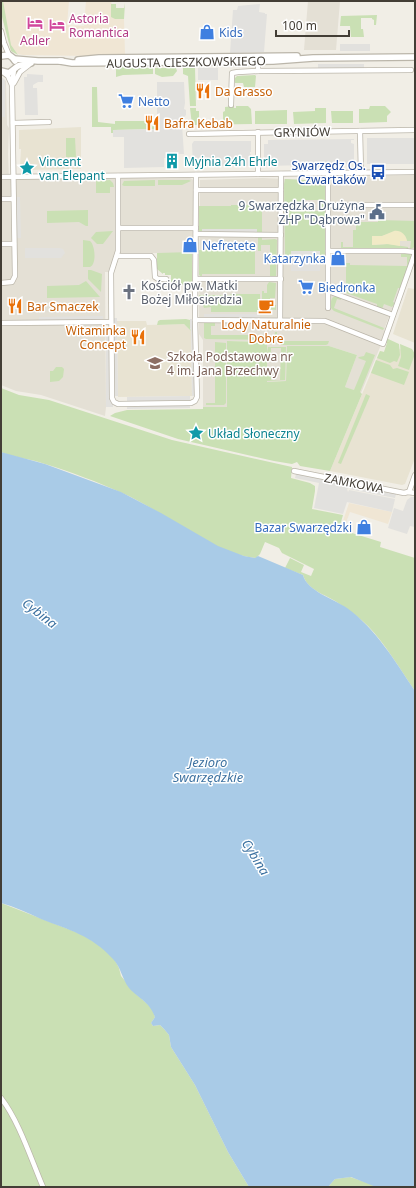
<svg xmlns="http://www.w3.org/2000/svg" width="416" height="1188" viewBox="0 0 416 1188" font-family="'Noto Sans',sans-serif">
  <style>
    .residential { fill: #e4e0d5 }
    .commercial { fill: #f0e6d4 }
    .education { fill: #e8e3d2 }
    .green { fill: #cae0b4; fill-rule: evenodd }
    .sand { fill: #f1eac6 }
    .parking { fill: #e2e1de }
    .water { fill: #a9cbe7 }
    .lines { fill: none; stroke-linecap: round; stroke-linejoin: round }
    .minor-casing { stroke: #bbb6aa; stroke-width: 6 }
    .tertiary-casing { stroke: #bbb6aa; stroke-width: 8 }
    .minor { stroke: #fff; stroke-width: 4.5 }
    .tertiary { stroke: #fff; stroke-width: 5.5 }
    .labels { text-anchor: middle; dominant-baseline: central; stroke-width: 3; stroke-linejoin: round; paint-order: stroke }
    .hotel-label { font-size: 12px; fill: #b23c85; stroke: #fff; text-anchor: start }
    .shop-label { font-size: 12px; fill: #366cbe; stroke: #fff; text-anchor: start }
    .street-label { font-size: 12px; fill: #433e36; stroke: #fff }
    .food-label { font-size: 12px; fill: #c56008; stroke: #fff; text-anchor: start }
    .culture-label { font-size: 12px; fill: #0d838f; stroke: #fff; text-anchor: start }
    .transit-label { font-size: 12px; fill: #164399; stroke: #fff; text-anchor: end }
    .service-label { font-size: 12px; fill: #4e5e75; stroke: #fff; text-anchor: end }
    .worship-label { font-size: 12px; fill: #5b616d; stroke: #fff; text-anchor: start }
    .education-label { font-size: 12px; fill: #785e54; stroke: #fff; text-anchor: start }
    .water-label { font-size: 13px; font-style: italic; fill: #3d72a1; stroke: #fff }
  </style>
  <rect width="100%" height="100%" fill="#f1eee6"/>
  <g class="residential">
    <polygon points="308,1 340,1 336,50 304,50"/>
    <polygon points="1,77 6,81 6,84 7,125 9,128 8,154 9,179 188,177 192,179 194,181 192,253 116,253 108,272 105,272 106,407 105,416 41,395 16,391 1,385"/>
    <polygon points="415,175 415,249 385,327 383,340 361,393 345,387 357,355 329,346 287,346 286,381 267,382 267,342 227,341 227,407 203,407 203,340 199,334 200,180 263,178 304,180 336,177"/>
  </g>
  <g class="commercial">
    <polygon points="1,1 69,1 67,25 84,26 86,1 111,1 115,19 124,19 125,54 90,56 23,55 18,54 11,51 1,13"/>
    <polygon points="349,503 392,512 388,524 350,512 345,525 342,524"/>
  </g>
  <g class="education">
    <polygon points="81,127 81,169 24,170 20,165 21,149 19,149 19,130"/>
    <polygon points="408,288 415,289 415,343 393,334"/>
    <polygon points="117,321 146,321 147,325 184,324 191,331 192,396 118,397"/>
    <polygon points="387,344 415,355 415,458 405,484 402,485 330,471 380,351 384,352"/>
  </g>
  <g class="green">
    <polygon points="1,1 3,1 11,45 18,55 11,51 1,13"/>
    <polygon points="111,1 111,4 116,4 116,8 124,8 125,3 124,19 115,19 111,17"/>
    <polygon points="377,15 376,25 374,25 374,20 372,19 372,18 361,18 361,29 363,29 364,37 351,37 350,26 340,26 341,16"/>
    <polygon points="116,66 131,68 153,68 153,74 123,75 116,77"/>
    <polygon points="155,68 176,68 177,71 173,76 162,77 155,74"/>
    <polygon points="183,68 195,68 196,106 190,106 188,76 183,74"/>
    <polygon points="255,75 256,76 255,87 244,87 243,83 235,83 235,78 237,76"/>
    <polygon points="92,87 97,87 98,122 115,124 115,121 150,121 150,125 154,125 156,129 113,130 113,133 111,133 111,127 92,127"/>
    <polygon points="234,106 234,108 236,108 236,106 248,106 251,109 252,124 192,125 190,108 196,108 196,111 199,111 199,122 223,122 223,112 225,111 225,107"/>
    <polygon points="370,106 385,106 391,112 387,116 387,122 359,123 359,109 369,109"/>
    <polygon points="315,108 326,108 326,123 294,124 293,112 315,111"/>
    <polygon points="287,110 287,124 255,124 255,111"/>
    <polygon points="331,111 353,111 353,123 332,123"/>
    <polygon points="66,138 75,138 76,157 66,157"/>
    <path d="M285,179L304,180L321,179L322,180L323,183L326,182V253L322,257L320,258V251H292L290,258L285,256L284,184ZM304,200H321V211H304Z"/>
    <polygon points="110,180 113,183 114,187 110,187 110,193 96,193 96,181"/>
    <polygon points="155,180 155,186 124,186 122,185 124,181"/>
    <polygon points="158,180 189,180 191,181 182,185 158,185"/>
    <polygon points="231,205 262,205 262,232 257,232 256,229 202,229 202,232 199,232 199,206 231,206"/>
    <polygon points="88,210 88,226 86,226 79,222 47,223 47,211"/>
    <polygon points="378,220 415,221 415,247 410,249 411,241 407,241 405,236 397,231 382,236 374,236 372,245 389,244 408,247 408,249 341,249 341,242 343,242 343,247 353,247 353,230 356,230 356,224 358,222 378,222"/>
    <polygon points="113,231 103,244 97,244 91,238 96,232"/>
    <polygon points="258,236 262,237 262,240 275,239 277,240 276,277 270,276 270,245 261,245 261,251 258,251"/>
    <path d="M83,240L90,241C95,245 97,264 90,267C89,267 84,267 83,267Z"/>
    <polygon points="199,250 255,250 255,274 202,274 202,277 199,275"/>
    <polygon points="192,252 192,284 171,285 171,275 165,275 165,273 163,273 163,274 157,269 157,253"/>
    <polygon points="401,252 410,253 411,257 400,288 398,288 393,302 395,303 392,307 384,304 382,309 377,308 377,304 346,293 346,263 350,263 350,265 407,266 407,257 401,257"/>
    <polygon points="88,270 91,270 102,274 101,292 88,279"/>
    <polygon points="86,281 100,297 47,298 47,286 79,285"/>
    <polygon points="269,282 276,283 275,298 270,298 270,305 276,305 276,310 268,309 268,305 266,304 264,307 266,310 262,310 262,291 264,291 264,293 267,293 267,285"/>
    <polygon points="231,294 260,294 260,312 211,312 211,307 204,308 203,305 199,305 199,295 230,295"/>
    <path d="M336,296L342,297L341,300L337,299L334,308L384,328L383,330L334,311L331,308C331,302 330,297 336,296Z"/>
    <polygon points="186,319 190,320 190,328 191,331 184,324 157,325 158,321 160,320"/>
    <polygon points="204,323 215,323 215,326 211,326 211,335 265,335 265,340 206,339 204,338"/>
    <polygon points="275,332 277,332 277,341 329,341 328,344 326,345 281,345 280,342 274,340"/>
    <polygon points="386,338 399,344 400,355 397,362 394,361 390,363 377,358 380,351 384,352 387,343 385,342"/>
    <polygon points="227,341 267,342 267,382 286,381 287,346 329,346 357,355 345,387 354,390 366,361 358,358 359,357 364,356 366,352 375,355 360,392 362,394 330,471 300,466 297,462 292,464 274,461 178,439 110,416 115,413 127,410 203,409 203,407 227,407"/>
    <polygon points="215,342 226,343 226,403 224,405 206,405 206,403 215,403"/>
    <polygon points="400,344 412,349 415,354 409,370 398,366 401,357"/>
    <polygon points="268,347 286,347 285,380 267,381 267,374 271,374 271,380 280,380 281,348 271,348 271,353 267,353"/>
    <polygon points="376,360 390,365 393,369 397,368 409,372 404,385 371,373"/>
    <polygon points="56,367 62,367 64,369 63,377 59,381 50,382 50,371 53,371"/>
    <path d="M1,388L19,395L49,400L172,440L292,467L291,478L310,483L315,486V491L312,509L343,515L339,529L381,542L380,547L415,558V606L414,608L415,609V691C400,669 386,645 368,626C360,618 350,611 341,605C329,595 308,592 303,575L285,568L290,558L304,565L301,572L311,576L314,569L282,553L279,548L265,542L260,554L256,558C212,554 164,511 122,493C98,482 71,472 45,464C31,459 15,458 1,452Z"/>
    <polygon points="366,394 370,396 341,464 338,463"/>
    <polygon points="1,903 81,934 101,946 115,960 119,968 121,976 136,994 152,1008 155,1017 151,1023 153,1026 160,1025 164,1029 169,1035 171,1047 195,1085 228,1152 249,1187 1,1187"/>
    <polygon points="350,1177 374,1185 376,1187 328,1187 335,1179"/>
  </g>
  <path class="sand" d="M394,231C401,230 406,235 407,241H400V246L387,244L372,245V236H382Z"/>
  <g class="parking">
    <polygon points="260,4 259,12 265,13 265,14 267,14 264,52 230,53 233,10 237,10 238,6"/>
    <rect x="340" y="44" width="30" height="7"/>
    <rect x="318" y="64" width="46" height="4"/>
    <rect x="198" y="68" width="20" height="12"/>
    <polygon points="27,74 43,75 43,82 38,82 33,85 33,88 37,88 38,115 25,115 24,77 27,77"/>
    <polygon points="1,77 5,80 5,117 1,117"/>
    <polygon points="157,82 184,82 185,103 184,109 186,110 186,115 184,117 184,125 182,125 184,154 178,154 178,158 164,158 164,167 124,168 124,137 113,137 113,130 157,129"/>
    <rect x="367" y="138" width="48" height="26"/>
    <polygon points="354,139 354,140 351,140 351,143 354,144 354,164 264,166 264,144 268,144 268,140"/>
    <polygon points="194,141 251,141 251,152 250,152 250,154 251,154 251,166 193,166 192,144"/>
    <polygon points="15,197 20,197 21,238 16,238"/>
    <rect x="202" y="229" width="55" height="3"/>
    <polygon points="25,248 60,248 63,249 65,253 61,258 25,258"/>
    <rect x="291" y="251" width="29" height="20"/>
    <rect x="204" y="314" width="56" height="4"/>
    <polygon points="103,316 103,320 39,320 39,317"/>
    <polygon points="111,318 117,318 118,396 113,396 113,407 106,407 106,336 111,336"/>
    <polygon points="190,319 195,319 195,396 192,396 191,329 190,328"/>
    <polygon points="190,396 190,408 127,409 127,397"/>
    <polygon points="296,474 396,494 395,498 349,489 350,487 347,489 348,492 349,490 395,499 392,512 347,502 343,514 314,508 319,483 295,478"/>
    <polygon points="411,497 415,497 415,527 410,526 407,534 388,528 394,508 403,511 407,500"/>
  </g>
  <path class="water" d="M1,452L45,464L121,492L161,513L218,546L244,556L255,558L258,556L303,575C307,591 334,599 347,608C376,629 395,661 415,691V1187H376L351,1177L335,1179L328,1187H249L228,1152L195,1085L171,1047L169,1035L164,1029L160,1025L153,1026L151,1023L155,1017C149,1001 140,1000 129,988C122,979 121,967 113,959C91,935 69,930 41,919C28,913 15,907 1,903Z"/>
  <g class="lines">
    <defs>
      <g id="minor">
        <polyline points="1,31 4,43 9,55"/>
        <polyline points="258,71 411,70"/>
        <polyline points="4,73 8,76 12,85"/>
        <polyline points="14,83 20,72 29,65"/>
        <polyline points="231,105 232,73 238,72 258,71 258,58"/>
        <polyline points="13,123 49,122"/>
        <polyline points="360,131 361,173"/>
        <polyline points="258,132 258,174"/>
        <polyline points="189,134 414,130"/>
        <polyline points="118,176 118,251 111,273 112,398 114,402 118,404 191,403 195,401 197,397 195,320 196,175"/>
        <polyline points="1,177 415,172"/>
        <polyline points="196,190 281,190"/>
        <polyline points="1,199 13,199"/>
        <polyline points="328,205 415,205"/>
        <polyline points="119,228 196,228"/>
        <polyline points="196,234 281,235"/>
        <polyline points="1,244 14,244"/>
        <polyline points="328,251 405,251 415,252"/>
        <polyline points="117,256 151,256 154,260 155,277 158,279 166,279"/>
        <polyline points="196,279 281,279"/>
        <polyline points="1,283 12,282 15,276 12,87 14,69"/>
        <polyline points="328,291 393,315"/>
        <polyline points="328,308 328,173"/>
        <polyline points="195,320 325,321 383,344 415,253"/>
        <polyline points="280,320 281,174"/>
        <polyline points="1,323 111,322"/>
        <polyline points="294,471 404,493 408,492 415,493"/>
        <polyline points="409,492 415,475"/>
        <path d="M1,1098C19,1121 31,1159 43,1187"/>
      </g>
      <g id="tertiary">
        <polyline points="1,56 9,55 13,58 15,61"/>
        <polyline points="14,59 38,61 62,61"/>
        <polyline points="78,60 99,58 297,56"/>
        <polyline points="60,61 72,63 273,61 313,58 415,57"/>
        <polyline points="1,71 9,73 18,66 31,63"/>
      </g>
    </defs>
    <use href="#minor" class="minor-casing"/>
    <use href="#tertiary" class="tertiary-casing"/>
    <use href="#minor" class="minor"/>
    <use href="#tertiary" class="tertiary"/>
  </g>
  <defs>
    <symbol id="hotel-bare" viewBox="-9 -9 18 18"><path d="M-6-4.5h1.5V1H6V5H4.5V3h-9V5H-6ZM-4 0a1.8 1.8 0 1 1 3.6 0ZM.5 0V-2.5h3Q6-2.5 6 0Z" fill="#d1479c" stroke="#fff" stroke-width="2.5" paint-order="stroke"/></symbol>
    <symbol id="shop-bare" viewBox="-9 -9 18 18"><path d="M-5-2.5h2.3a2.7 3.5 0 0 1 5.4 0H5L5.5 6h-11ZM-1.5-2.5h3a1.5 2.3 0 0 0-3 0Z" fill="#3f7fe0" stroke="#fff" stroke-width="2.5" paint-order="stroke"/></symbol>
    <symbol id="restaurant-bare" viewBox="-9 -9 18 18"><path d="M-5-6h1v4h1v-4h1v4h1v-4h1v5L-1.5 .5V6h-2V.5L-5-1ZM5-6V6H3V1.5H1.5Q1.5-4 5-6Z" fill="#e8710a" stroke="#fff" stroke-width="2.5" paint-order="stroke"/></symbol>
    <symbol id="supermarket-bare" viewBox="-9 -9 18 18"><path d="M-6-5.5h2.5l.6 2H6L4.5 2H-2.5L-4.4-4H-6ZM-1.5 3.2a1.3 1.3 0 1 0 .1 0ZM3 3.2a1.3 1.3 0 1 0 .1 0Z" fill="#3f7fe0" stroke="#fff" stroke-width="2.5" paint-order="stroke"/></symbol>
    <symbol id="building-bare" viewBox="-9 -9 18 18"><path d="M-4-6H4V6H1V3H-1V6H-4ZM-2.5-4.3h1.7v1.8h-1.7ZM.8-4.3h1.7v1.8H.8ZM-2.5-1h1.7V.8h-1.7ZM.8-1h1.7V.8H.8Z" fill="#0f9aa8" stroke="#fff" stroke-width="2.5" paint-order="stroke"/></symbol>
    <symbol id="sight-bare" viewBox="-9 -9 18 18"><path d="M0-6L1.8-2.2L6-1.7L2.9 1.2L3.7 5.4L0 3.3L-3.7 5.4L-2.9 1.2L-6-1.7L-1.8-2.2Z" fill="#0f9aa8" stroke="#fff" stroke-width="2.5" paint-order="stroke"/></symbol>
    <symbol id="bus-bare" viewBox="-9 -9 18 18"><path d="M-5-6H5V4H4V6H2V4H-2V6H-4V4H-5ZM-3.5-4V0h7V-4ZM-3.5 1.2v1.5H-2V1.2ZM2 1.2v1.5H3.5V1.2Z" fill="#1a4fb4" stroke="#fff" stroke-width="2.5" paint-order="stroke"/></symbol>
    <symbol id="civic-bare" viewBox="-9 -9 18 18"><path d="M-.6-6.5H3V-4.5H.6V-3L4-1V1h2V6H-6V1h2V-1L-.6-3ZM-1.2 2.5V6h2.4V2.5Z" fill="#5c6f8a" stroke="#fff" stroke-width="2.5" paint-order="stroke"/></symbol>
    <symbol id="church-bare" viewBox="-9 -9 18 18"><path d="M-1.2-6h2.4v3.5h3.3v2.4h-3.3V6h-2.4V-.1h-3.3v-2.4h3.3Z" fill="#6b7280" stroke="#fff" stroke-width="2.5" paint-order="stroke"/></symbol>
    <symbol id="cafe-bare" viewBox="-9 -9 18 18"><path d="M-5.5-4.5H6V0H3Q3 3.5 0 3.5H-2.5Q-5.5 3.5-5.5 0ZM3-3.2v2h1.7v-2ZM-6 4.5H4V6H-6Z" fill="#e8710a" stroke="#fff" stroke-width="2.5" paint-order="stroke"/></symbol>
    <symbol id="school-bare" viewBox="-9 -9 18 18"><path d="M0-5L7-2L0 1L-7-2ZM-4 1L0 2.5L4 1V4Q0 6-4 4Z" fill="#8d6e63" stroke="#fff" stroke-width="2.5" paint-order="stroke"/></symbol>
  </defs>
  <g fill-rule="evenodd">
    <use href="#hotel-bare" x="24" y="12" width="22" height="22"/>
    <use href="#hotel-bare" x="46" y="14" width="22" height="22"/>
    <use href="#shop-bare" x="196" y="21" width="22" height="22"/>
    <use href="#restaurant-bare" x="192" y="80" width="22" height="22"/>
    <use href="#supermarket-bare" x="115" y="90" width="22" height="22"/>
    <use href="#restaurant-bare" x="141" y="112" width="22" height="22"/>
    <use href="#building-bare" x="161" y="150" width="22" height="22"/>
    <use href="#sight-bare" x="16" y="157" width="22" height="22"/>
    <use href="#bus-bare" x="367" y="161" width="22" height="22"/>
    <use href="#civic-bare" x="366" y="201" width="22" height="22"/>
    <use href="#shop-bare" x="179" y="234" width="22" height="22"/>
    <use href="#shop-bare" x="327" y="247" width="22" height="22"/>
    <use href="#supermarket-bare" x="295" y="276" width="22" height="22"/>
    <use href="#church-bare" x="118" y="281" width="22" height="22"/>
    <use href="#restaurant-bare" x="4" y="295" width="22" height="22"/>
    <use href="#cafe-bare" x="255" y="295" width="22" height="22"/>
    <use href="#restaurant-bare" x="127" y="326" width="22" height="22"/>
    <use href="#school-bare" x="144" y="352" width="22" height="22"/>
    <use href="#sight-bare" x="185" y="422" width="22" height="22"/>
    <use href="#shop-bare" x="353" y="516" width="22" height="22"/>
  </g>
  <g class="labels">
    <g class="hotel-label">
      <text x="69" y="18">Astoria<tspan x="69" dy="14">Romantica</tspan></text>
      <text x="35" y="40" text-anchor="middle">Adler</text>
    </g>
    <g class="shop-label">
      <text x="219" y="32">Kids</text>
      <text x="138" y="101">Netto</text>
      <text x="202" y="245">Nefretete</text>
      <text x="326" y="258" text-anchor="end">Katarzynka</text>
      <text x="318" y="287">Biedronka</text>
      <text x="352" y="527" text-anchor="end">Bazar Swarzędzki</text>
    </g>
    <g class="street-label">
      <text transform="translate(186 62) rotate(-1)">AUGUSTA CIESZKOWSKIEGO</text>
      <text transform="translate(302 132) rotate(-1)">GRYNIÓW</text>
      <text transform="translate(354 483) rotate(11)">ZAMKOWA</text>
    </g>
    <g class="food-label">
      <text x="215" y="91">Da Grasso</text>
      <text x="164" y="123">Bafra Kebab</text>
      <text x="27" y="306">Bar Smaczek</text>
      <text x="266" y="324" text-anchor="middle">Lody Naturalnie<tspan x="266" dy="14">Dobre</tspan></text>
      <text x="126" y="330" text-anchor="end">Witaminka<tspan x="126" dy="14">Concept</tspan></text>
    </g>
    <g class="culture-label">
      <text x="39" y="161">Vincent<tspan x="39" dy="14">van Elepant</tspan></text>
      <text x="184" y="161">Myjnia 24h Ehrle</text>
      <text x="208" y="433">Układ Słoneczny</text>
    </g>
    <g class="transit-label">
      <text x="366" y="165">Swarzędz Os.<tspan x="366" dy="14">Czwartaków</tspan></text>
    </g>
    <g class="service-label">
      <text x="365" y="205">9 Swarzędzka Drużyna<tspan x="365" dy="14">ZHP "Dąbrowa"</tspan></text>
    </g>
    <g class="worship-label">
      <text x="141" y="285">Kościół pw. Matki<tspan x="141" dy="14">Bożej Miłosierdzia</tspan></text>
    </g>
    <g class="education-label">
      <text x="167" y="356">Szkoła Podstawowa nr<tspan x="167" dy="14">4 im. Jana Brzechwy</tspan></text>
    </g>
    <g class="water-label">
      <text transform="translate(40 613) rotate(37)">Cybina</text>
      <text x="208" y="762">Jezioro<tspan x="208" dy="15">Swarzędzkie</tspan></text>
      <text transform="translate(256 857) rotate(58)">Cybina</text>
    </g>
  </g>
  <rect width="416" height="1188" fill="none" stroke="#433e36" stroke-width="4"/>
  <path d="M276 30v6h73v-6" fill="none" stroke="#433e36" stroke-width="2"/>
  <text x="282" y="30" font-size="12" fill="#433e36" stroke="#ffffff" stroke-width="3" paint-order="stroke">100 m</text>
</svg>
